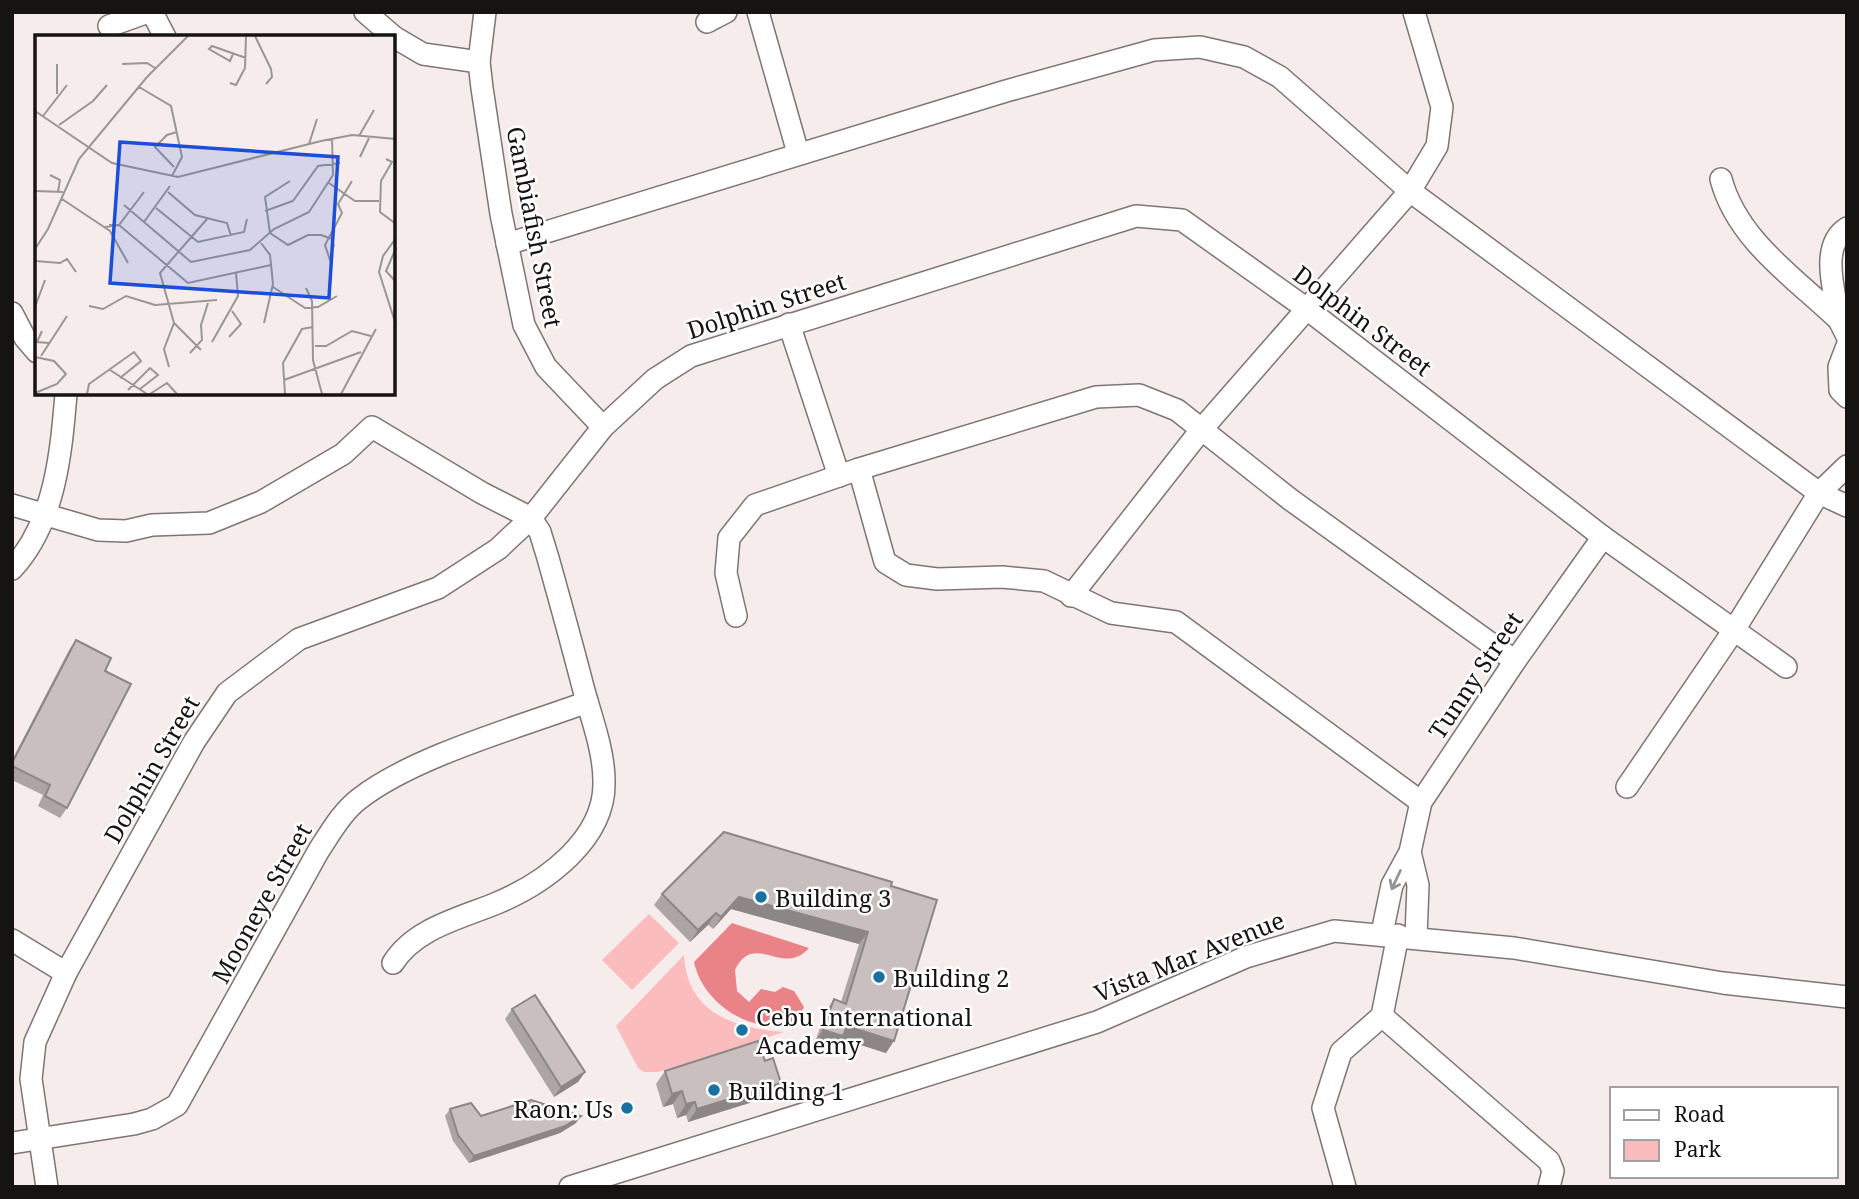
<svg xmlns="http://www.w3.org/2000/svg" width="1859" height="1199" viewBox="0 0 1859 1199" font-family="'Noto Serif',serif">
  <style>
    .green { fill: #fbbcbd }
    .water { fill: #e98388 }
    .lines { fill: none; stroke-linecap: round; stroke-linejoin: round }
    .minor-casing { stroke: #7e7575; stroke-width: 24 }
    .minor { stroke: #fff; stroke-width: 21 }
    .wall { fill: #ada4a4 }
    .shaded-wall { fill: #8d8686 }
    .building { fill: #c9bfbf; stroke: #8d8686; stroke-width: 2 }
    .oneway { stroke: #969595 }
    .poi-dot { fill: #1971a1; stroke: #fff; stroke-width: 2.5 }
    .labels { text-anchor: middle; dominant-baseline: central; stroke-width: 5; stroke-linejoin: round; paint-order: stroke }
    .street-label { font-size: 24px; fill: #161313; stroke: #fff }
    .poi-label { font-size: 24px; fill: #161313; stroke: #fff; text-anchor: start }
    .inset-road { fill: none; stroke: #9c9595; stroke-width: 2 }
    .view { fill: #1d4ed8; fill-opacity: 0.15; stroke: #1d4ed8; stroke-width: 3.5 }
    .inset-edge { fill: none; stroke: #161313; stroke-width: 3.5 }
  </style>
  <rect width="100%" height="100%" fill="#f6ecec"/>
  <g class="green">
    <polygon points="649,914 679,943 632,990 602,960"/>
    <path d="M684,955C687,1014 735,1028 784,1032L658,1072H644L638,1068L616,1026Z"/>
  </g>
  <path class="water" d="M732,923L809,948C783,978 754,930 735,970L737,991L749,1002L761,989L775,992L783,987L794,991L804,1007L797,1020C756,1039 703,1005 694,962Z"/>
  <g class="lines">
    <defs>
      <g id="minor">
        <polyline points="152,12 165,37"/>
        <polyline points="365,12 394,37"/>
        <polyline points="485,12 479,62 482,88 501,214 524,325 546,367 603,427"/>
        <polyline points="758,12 798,153"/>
        <polyline points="707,22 726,12"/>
        <polyline points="109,26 148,12"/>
        <polyline points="394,37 423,54 479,62"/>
        <path d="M1721,179C1737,240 1795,278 1839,320L1847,336"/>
        <polyline points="507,244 1006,91 1154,50 1200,47 1244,57 1280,77 1410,191 1819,493 1847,506"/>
        <polyline points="12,313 25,338 37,352"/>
        <path d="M1839,320C1835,293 1819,246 1847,228"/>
        <polyline points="789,324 839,476"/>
        <polyline points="1847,346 1839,367 1840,390 1847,397"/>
        <polyline points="859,469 885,562 906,575 937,579 1002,577 1044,581 1111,613 1176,622 1421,802"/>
        <path d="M12,505L98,530L126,531L152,525L209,523L261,502L343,454L372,427L482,493L531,518L540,532L548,558C560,601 572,644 583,687C591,717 604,750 604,781C606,839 545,883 497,903C461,918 415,928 393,963"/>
        <path d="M12,569C55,523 61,454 66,394"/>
        <polyline points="1071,596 1201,430 1410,191 1437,146 1442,107 1414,12"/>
        <polyline points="736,616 726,573 729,538 755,505 859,469 1096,397 1139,395 1177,410 1291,500 1515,661"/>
        <polyline points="1627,787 1734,630 1819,493 1847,466"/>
        <polyline points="1410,852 1421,802 1515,661 1603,537"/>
        <polyline points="1382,933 1392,885 1410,852 1418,885 1416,937"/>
        <polyline points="12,940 66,973"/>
        <polyline points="1382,1016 1549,1161 1553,1171 1549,1187"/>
        <path d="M12,1143L134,1124L152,1119L177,1105L319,850C331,832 342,812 359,799C414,756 520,727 587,702"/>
        <polyline points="47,1187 31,1079 35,1042 66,973 194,742 227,693 299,639 438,588 498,549 531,518 603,427 655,379 691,356 1136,216 1182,220 1307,309 1603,537 1786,667"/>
        <polyline points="570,1187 1097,1022 1246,957 1334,931 1514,948 1723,983 1847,997"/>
        <polyline points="1345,1187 1323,1108 1341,1052 1382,1016 1398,935"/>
      </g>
    </defs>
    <use href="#minor" class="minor-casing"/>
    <use href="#minor" class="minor"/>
  </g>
  <g class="wall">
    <polygon points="76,640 105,671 67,808 60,818 38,806 43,795 12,780 12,760 69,650"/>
    <polygon points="891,886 886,1053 842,1039 835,1048 815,1042 826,1011 834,999 841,1002 859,944 731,909 713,929 708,925 690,942 654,905 662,894"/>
    <polygon points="512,1009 585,1072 578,1082 554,1097 505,1019"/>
    <polygon points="765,1061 781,1083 772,1096 688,1122 686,1115 677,1118 673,1104 663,1107 656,1084 665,1071"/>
    <polygon points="450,1109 481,1116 576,1123 560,1133 469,1163 453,1141 445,1116"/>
  </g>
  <g class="shaded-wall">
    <polygon points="739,897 868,932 859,944 731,909 713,929 721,917"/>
    <polygon points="716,913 708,925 690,942 698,930"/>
    <polygon points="847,1026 894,1041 886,1053 842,1039 835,1048 815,1042 823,1030"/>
    <polygon points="585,1072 578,1082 554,1097 561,1087"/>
    <polygon points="781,1083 772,1096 688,1122 697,1109"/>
    <polygon points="682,1091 673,1104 663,1107 672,1094"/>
    <polygon points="695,1102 686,1115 677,1118 686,1104"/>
    <polygon points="581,1116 576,1123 560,1133 469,1163 474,1156"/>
  </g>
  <g class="building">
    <polygon points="76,640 111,658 105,671 131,684 67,808 45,796 50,785 12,766 12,763"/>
    <polygon points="724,832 892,882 891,886 937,900 894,1041 847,1026 843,1036 823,1030 834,999 846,1004 868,932 739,897 721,917 716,913 698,930 662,894"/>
    <polygon points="535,995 585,1072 561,1087 512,1009"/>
    <polygon points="758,1041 765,1061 773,1058 781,1083 697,1109 695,1102 686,1104 682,1091 672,1094 665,1071"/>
    <polygon points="531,1100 581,1116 565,1126 474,1156 458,1135 450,1109 471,1103 481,1116"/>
  </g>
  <defs><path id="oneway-shaft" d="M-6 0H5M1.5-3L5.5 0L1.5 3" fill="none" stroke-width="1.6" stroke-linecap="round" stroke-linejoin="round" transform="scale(1.75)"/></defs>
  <use class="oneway" href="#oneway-shaft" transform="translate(1396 880) rotate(115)"/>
  <g class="poi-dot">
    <circle cx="761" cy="897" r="7"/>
    <circle cx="879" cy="977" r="7"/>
    <circle cx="742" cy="1030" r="7"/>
    <circle cx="714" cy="1090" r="7"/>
    <circle cx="627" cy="1108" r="7"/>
  </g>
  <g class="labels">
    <g class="street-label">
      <text transform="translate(535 227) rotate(79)">Gambiafish Street</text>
      <text transform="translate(766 305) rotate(-18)">Dolphin Street</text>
      <text transform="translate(1363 320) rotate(37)">Dolphin Street</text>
      <text transform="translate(1475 675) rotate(-56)">Tunny Street</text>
      <text transform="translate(151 769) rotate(-60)">Dolphin Street</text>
      <text transform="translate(261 903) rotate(-61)">Mooneye Street</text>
      <text transform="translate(1189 956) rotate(-22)">Vista Mar Avenue</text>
    </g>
    <g class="poi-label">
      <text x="775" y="897">Building 3</text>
      <text x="893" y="977">Building 2</text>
      <text x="756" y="1016">Cebu International<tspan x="756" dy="28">Academy</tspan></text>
      <text x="728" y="1090">Building 1</text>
      <text x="613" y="1108" text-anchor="end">Raon: Us</text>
    </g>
  </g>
  <g transform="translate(35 35)">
    <rect width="360" height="360" fill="#f6ecec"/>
    <path class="inset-road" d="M220,1L236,34L237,42L231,49M198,19L195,26L174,14L177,11L211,23M22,29V59M87,29L112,28L120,33M195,48L201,50L210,33L211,1M104,52L136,71L147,122L137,141M0,76L77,128L143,142L286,106L317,100L361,104M8,81L32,50M24,90L58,66L72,50M324,101L339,75M274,109L282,84M325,122L334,103M351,124L357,127L346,146L345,177L361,189M139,132L120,112L132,100L142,97M15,140L25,145L23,157M255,146L230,162L235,198L253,210L273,200H286L297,204L299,212M294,148L320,166H344M0,156L28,157M133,157L160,180L192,188L196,201M27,164L75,196L93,228M89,170L156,227L215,215L239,194L274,177L298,140L297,104M121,173L163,207L209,197L212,184M230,176L258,166L283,131L305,128M109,187L135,151M74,190H84L109,157M70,192L84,190L153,248L236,230M361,203L348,221L344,237L361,290M226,208L235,220L238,249L229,288M361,213L351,236L361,247M0,214L13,194L44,124L112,42L153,1M0,226L25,228L32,224L41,237M296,228L290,210L307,178L303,169L317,146M238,252L270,273L283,272L302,261M271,253L277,266L278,325L287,359M54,271L68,274L91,261L120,270L182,265M0,272L10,245M7,296L2,307L14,308M194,302L206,289L197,276M177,307L203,261L201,238M280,311H291L317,296L336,301M166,315L139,288L125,238L172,184M155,318L167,305L166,290L173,268M6,321L32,281M0,322L19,326L31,339L22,349L0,358M134,332L129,314L139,288M75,335L112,359M249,345L326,317M93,355L115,333L123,340L105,354M52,359L54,349L99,317L106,326L85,343M115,359L132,348L142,359M250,359L248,328L267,294L278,292M306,359L341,294"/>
    <path class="view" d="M85,107L303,122L294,263L75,248Z"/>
    <rect width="360" height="360" class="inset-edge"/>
  </g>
  <rect width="1859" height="1199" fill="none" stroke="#161313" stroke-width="28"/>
  <rect x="1610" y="1087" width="228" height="91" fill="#ffffff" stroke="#a2a1a1" stroke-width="2"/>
  <rect x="1624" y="1110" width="35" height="10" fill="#ffffff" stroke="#a2a1a1" stroke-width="2"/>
  <text x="1674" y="1122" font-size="21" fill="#161313">Road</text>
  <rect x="1624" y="1140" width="35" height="21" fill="#fbbcbd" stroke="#a2a1a1" stroke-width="2"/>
  <text x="1674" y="1157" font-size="21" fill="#161313">Park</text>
</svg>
